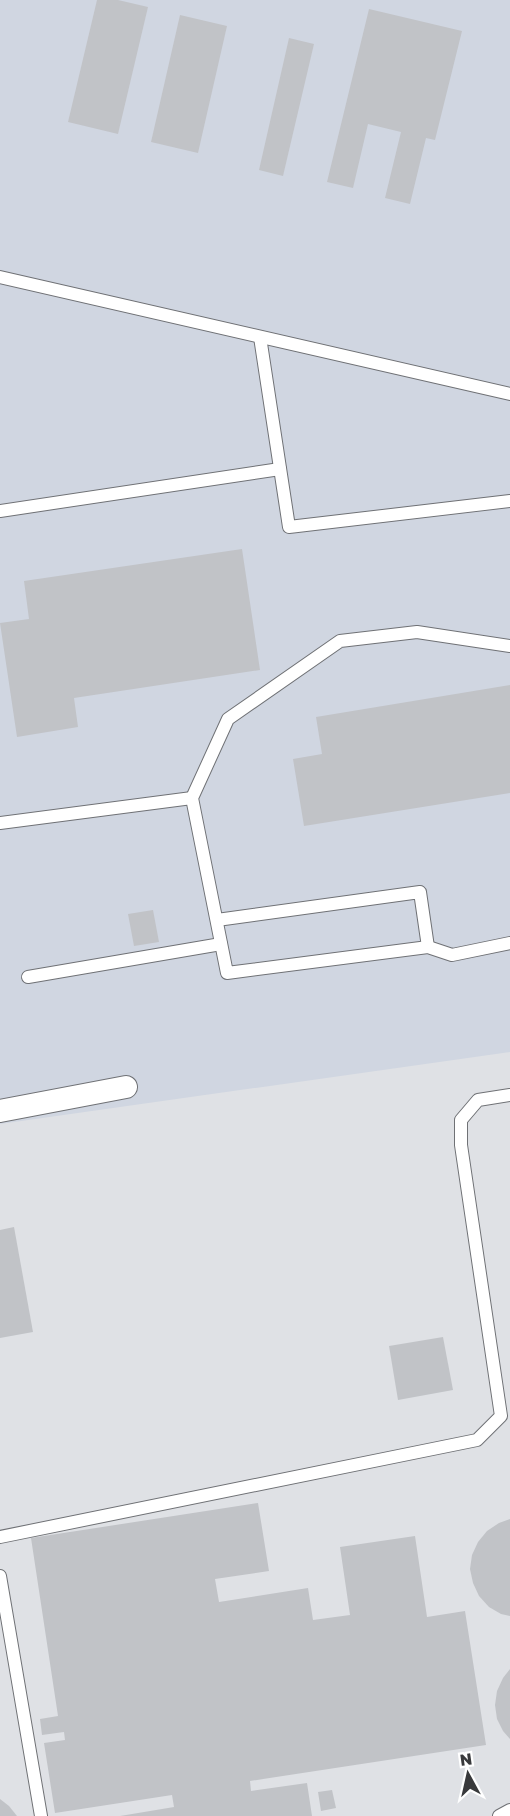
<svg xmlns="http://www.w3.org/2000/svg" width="510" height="1816" viewBox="0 0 510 1816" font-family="'Golos Text',sans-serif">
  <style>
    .built { fill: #d0d6e1 }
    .building { fill: #c1c3c7 }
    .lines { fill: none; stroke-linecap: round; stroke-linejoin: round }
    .lane-casing { stroke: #6f7175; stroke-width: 14 }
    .street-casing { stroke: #6f7175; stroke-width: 24 }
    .lane { stroke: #fff; stroke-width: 12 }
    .street { stroke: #fff; stroke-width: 22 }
  </style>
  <rect width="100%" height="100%" fill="#dfe1e5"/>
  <polygon class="built" points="0,0 510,0 510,1052 0,1124"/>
  <g class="building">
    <polygon points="97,0 118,0 148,7 118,134 68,122"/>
    <polygon points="369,9 462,31 435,140 426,138 410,204 385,198 401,132 368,124 353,188 327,182"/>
    <polygon points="180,15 227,26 198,153 151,142"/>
    <polygon points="289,38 314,44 283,176 259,170"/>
    <polygon points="242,549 260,670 74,698 78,727 17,737 0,623 29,619 24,581"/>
    <polygon points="510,685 510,793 304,826 293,759 322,754 316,717"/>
    <polygon points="153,910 159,942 134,946 128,914"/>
    <polygon points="14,1227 33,1332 0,1338 0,1230"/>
    <polygon points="443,1337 453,1390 398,1400 389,1346"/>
    <polygon points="258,1503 269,1571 215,1579 219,1602 308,1588 313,1620 350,1615 340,1547 415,1536 427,1617 465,1611 486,1745 250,1781 251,1791 307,1783 312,1816 120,1816 174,1807 172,1795 55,1813 44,1743 65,1740 64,1732 42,1735 40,1719 58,1716 31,1538"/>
    <polygon points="510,1519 510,1616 501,1614 489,1607 479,1596 473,1583 470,1569 472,1555 478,1542 487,1531 499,1523"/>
    <polygon points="510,1669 510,1739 503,1731 497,1719 495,1705 497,1691 503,1678"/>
    <polygon points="332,1790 336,1808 321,1811 318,1792"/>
    <polygon points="0,1799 9,1806 17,1816 0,1816"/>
  </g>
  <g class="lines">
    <defs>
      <g id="lane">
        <polyline points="0,277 510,394"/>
        <polyline points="260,337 289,527 510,501"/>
        <polyline points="0,511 280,469"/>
        <polyline points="510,646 417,632 340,641 228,719 192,798 227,973 428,947 452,955 510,943"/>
        <polyline points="0,823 192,798"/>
        <polyline points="217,920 420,892 428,947"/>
        <polyline points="28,977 221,944"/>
        <polyline points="0,1537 477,1440 501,1416 461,1145 461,1120 478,1100 510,1095"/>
        <polyline points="0,1576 41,1816"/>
        <polyline points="499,1816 510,1810"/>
      </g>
      <polyline id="street" points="0,1111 126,1087"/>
    </defs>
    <use href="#lane" class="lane-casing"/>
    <use href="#street" class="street-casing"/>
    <use href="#lane" class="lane"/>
    <use href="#street" class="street"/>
  </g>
  <g transform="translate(468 1774) rotate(352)" stroke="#ffffff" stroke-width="4.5" paint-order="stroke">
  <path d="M0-4.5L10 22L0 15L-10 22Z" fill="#38393b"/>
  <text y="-9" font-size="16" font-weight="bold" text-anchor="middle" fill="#38393b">N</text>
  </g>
</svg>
